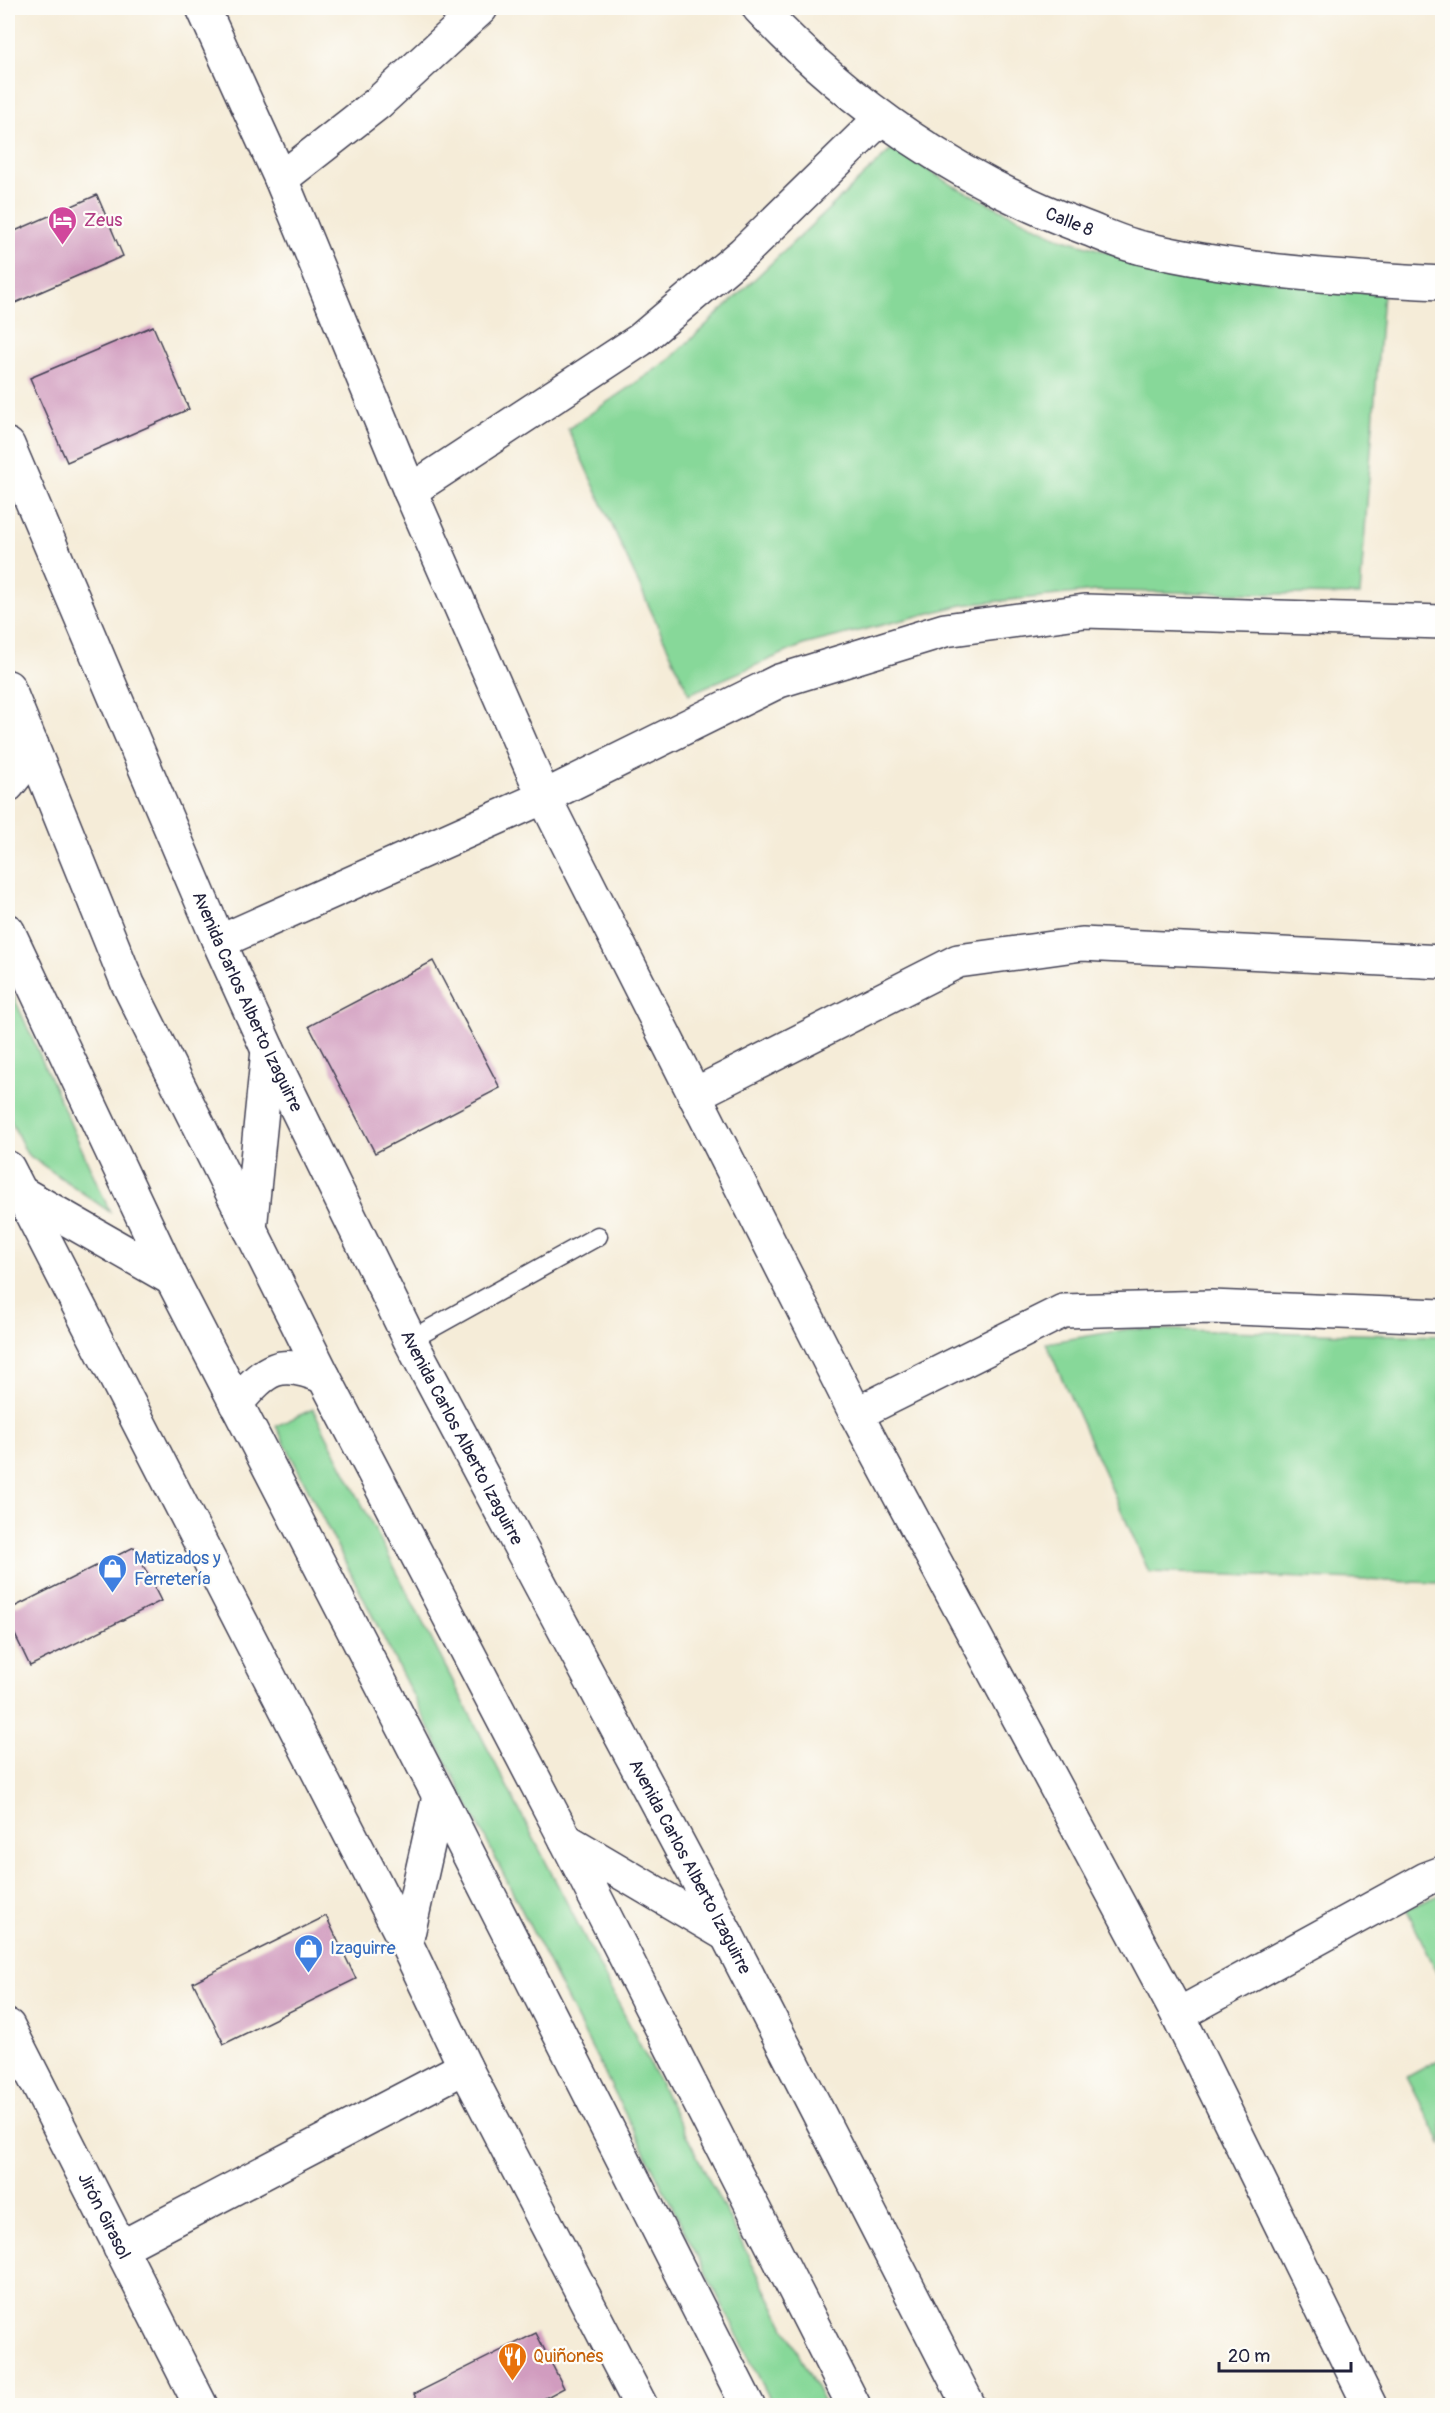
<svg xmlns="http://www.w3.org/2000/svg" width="1450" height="2413" viewBox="0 0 1450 2413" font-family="Pangolin,sans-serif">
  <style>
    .green { fill: #87d899; stroke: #547d6a; stroke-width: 1.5 }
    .building { fill: #d19cbf }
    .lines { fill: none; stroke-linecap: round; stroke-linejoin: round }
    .service-casing { stroke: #424053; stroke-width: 21 }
    .minor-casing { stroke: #424053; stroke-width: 36 }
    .tertiary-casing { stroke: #424053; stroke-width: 36 }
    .primary-casing { stroke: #424053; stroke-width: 36 }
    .service { stroke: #fff; stroke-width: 18 }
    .minor { stroke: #fff; stroke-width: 33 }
    .tertiary { stroke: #fff; stroke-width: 33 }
    .primary { stroke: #fff; stroke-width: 33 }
    .labels { text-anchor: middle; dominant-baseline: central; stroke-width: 4.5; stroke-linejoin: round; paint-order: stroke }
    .hotel-label { font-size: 18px; fill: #b23c85; stroke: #fdfcf7; text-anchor: start }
    .street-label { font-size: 18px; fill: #22223b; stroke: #fdfcf7 }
    .shop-label { font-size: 18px; fill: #366cbe; stroke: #fdfcf7; text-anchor: start }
    .food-label { font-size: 18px; fill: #c56008; stroke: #fdfcf7; text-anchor: start }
  </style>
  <rect width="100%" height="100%" fill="#fdfcf7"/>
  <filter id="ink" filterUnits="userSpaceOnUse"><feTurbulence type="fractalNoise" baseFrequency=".0167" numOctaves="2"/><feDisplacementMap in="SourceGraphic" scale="12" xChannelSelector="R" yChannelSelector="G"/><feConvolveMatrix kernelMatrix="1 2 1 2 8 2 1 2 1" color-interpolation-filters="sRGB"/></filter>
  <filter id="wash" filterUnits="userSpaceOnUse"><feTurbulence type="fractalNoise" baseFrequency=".008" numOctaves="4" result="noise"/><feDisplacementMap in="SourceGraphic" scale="24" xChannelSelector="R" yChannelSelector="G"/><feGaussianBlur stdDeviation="1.35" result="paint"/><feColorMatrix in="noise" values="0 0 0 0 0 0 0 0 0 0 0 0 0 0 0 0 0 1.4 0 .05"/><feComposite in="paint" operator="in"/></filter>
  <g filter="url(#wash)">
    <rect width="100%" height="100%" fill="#f5ecd8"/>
    <g class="green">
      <polygon points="893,148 954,186 1057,237 1165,269 1383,293 1360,595 1096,591 962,605 803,645 689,694 568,429 669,360"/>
      <polygon points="8,984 110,1212 27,1154 8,1115"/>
      <polygon points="1129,1329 1442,1336 1439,1583 1149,1572 1046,1343"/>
      <polygon points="313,1409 825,2405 773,2405 276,1426"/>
      <polygon points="1442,1894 1442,1982 1406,1909"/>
      <polygon points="1442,2058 1442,2145 1407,2077"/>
    </g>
    <g id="blocks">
      <g class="building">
        <polygon points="97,195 123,256 8,306 8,234"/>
        <polygon points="153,326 189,409 67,462 30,378"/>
        <polygon points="433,961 500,1088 375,1153 309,1026"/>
        <polygon points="134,1547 161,1601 30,1666 8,1620 8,1610"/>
        <polygon points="326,1916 356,1979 224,2044 193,1982"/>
        <polygon points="536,2333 564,2388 530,2406 420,2406 414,2394"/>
      </g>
    </g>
  </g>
  <g filter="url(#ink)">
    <use href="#blocks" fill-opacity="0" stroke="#424053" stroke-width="1.5"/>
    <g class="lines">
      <defs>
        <polyline id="service" points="410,1340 598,1236"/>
        <g id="minor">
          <polyline points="203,8 281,179 410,491 544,797 856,1414 1178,2015 1370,2406"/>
          <path id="s1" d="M759,8C850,105 961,182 1086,228C1104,235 1123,244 1142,248C1240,271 1342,278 1442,283"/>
          <polyline points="281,179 378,103 481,8"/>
          <polyline points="410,491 640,340 743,253 880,119"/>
          <polyline points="219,942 544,797 779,681 945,630 1085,611 1442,622"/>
          <polyline points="694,1095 958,961 1082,944 1442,962"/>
          <polyline points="856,1414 1063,1311 1211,1307 1442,1316"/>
          <polyline points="1178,2015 1426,1879 1442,1873"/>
          <path id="s2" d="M8,2026L201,2406"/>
          <polyline points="120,2248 465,2067"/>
        </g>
        <g id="tertiary">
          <path id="s3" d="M8,445L219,942L268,1050L410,1340L727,1935L969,2406"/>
          <polyline points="8,1168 406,1943 465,2067 641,2406"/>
        </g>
        <g id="primary">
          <polyline points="8,687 128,984 324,1377 566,1840 854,2406"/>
          <polyline points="8,785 20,770 32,745"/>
          <polyline points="8,931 172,1279 439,1796 748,2406"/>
          <polyline points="18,1191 172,1279"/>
          <polyline points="250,1229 268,1050"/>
          <path d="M236,1404C266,1368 279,1358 324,1377"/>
          <polyline points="566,1840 727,1935"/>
          <polyline points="406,1943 439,1796"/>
        </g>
      </defs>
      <use href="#service" class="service-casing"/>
      <use href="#minor" class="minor-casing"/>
      <use href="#tertiary" class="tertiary-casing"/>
      <use href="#primary" class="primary-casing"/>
      <use href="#service" class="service"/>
      <use href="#minor" class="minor"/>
      <use href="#tertiary" class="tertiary"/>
      <use href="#primary" class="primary"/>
    </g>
  </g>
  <defs>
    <symbol id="hotel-pin" viewBox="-11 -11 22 30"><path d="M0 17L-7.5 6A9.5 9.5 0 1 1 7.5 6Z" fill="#d1479c" stroke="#fdfcf7"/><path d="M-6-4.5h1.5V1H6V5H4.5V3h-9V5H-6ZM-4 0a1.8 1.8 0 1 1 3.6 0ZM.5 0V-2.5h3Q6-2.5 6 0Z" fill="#fff"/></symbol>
    <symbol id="shop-pin" viewBox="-11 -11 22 30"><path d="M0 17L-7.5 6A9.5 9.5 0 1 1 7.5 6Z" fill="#3f7fe0" stroke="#fdfcf7"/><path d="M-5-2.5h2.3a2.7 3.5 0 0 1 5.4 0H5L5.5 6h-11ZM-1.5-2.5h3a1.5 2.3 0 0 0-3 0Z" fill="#fff"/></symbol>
    <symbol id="restaurant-pin" viewBox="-11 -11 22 30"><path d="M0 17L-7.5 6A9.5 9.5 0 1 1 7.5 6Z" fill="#e8710a" stroke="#fdfcf7"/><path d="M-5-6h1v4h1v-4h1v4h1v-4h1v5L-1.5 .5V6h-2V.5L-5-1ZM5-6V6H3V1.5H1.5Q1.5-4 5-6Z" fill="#fff"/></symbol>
  </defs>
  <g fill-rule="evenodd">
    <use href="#hotel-pin" x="46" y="204" width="33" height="45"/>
    <use href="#shop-pin" x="96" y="1552" width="33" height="45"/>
    <use href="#shop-pin" x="292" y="1932" width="33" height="45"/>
    <use href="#restaurant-pin" x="496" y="2340" width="33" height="45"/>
  </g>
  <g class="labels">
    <g class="hotel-label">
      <text x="84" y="220">Zeus</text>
    </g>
    <g class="street-label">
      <text stroke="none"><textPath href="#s1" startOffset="380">Calle 8</textPath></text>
      <text stroke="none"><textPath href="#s3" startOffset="606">Avenida Carlos Alberto Izaguirre</textPath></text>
      <text stroke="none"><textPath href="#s3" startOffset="1092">Avenida Carlos Alberto Izaguirre</textPath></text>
      <text stroke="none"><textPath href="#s3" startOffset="1578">Avenida Carlos Alberto Izaguirre</textPath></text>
      <text stroke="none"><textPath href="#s2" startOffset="213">Jirón Girasol</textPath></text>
    </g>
    <g class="shop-label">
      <text x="134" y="1558">Matizados y<tspan x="134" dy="21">Ferretería</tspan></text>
      <text x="330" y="1948">Izaguirre</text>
    </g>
    <g class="food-label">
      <text x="533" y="2356">Quiñones</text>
    </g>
  </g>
  <rect width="1450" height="2413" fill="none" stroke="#fdfcf7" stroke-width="30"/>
  <path d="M1219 2362v9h132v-9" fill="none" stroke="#22223b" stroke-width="3"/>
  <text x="1228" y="2362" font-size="18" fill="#22223b" stroke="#fdfcf7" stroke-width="4.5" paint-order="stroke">20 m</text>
</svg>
